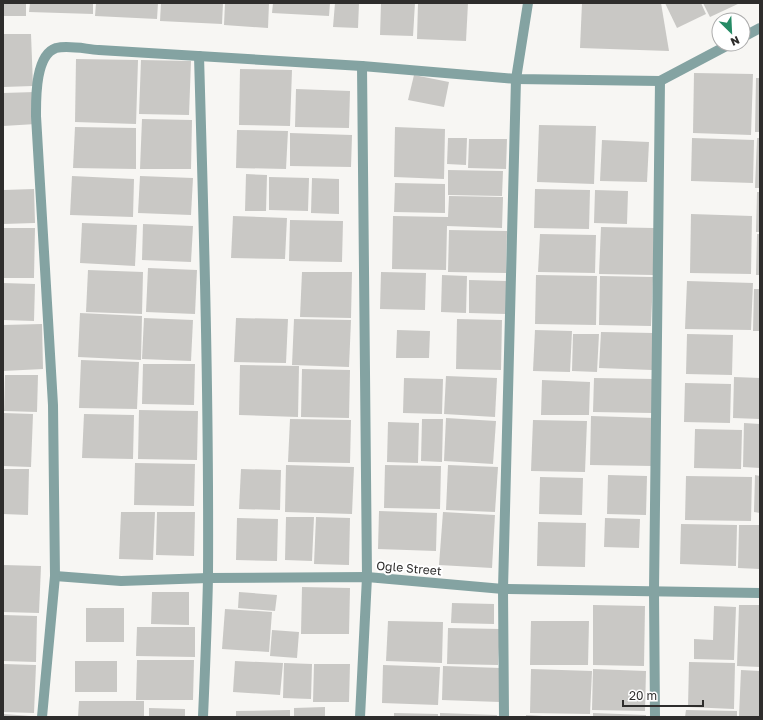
<svg xmlns="http://www.w3.org/2000/svg" width="763" height="720" viewBox="0 0 763 720" font-family="'Golos Text',sans-serif">
  <style>
    .building { fill: #c9c8c5 }
    .lines { fill: none; stroke-linecap: round; stroke-linejoin: round }
    .minor { stroke: #84a3a2; stroke-width: 10 }
    .labels { text-anchor: middle; dominant-baseline: central; stroke-width: 4; stroke-linejoin: round; paint-order: stroke }
    .street-label { font-size: 12px; fill: #2e2d2c; stroke: #fff }
  </style>
  <rect width="100%" height="100%" fill="#f7f6f3"/>
  <g class="building">
    <rect x="3" y="3" width="23" height="13"/>
    <polygon points="30,3 93,3 93,14 29,12"/>
    <polygon points="96,3 158,3 157,19 95,16"/>
    <polygon points="161,3 223,3 222,24 160,21"/>
    <polygon points="225,3 269,3 268,28 224,25"/>
    <polygon points="273,3 330,3 329,16 272,13"/>
    <polygon points="335,3 359,3 358,28 333,27"/>
    <polygon points="381,3 415,3 413,36 380,35"/>
    <polygon points="418,3 468,3 466,41 417,39"/>
    <polygon points="582,3 661,3 669,51 580,48"/>
    <polygon points="665,3 701,3 706,14 677,28"/>
    <polygon points="703,3 740,3 710,17"/>
    <polygon points="3,34 31,34 33,86 3,87"/>
    <polygon points="76,59 138,60 136,124 75,122"/>
    <polygon points="141,60 191,61 189,115 139,114"/>
    <polygon points="240,69 292,70 290,126 239,125"/>
    <polygon points="694,73 753,74 751,135 693,133"/>
    <polygon points="414,75 449,82 444,107 408,100"/>
    <polygon points="756,78 760,78 760,132 755,132"/>
    <polygon points="296,89 350,91 349,128 295,127"/>
    <polygon points="35,92 36,124 3,126 3,93"/>
    <polygon points="142,119 192,120 191,169 140,169"/>
    <polygon points="539,125 596,126 594,184 537,182"/>
    <polygon points="75,127 136,128 136,169 73,168"/>
    <polygon points="395,127 445,129 444,179 394,177"/>
    <polygon points="237,130 288,131 286,169 236,168"/>
    <polygon points="290,133 352,135 351,167 290,166"/>
    <polygon points="448,138 467,138 466,165 447,164"/>
    <polygon points="692,138 754,140 753,183 691,181"/>
    <polygon points="757,138 760,138 760,188 755,188"/>
    <polygon points="469,139 507,139 506,169 468,168"/>
    <polygon points="602,140 649,142 647,182 600,181"/>
    <polygon points="448,170 503,171 502,196 448,195"/>
    <polygon points="246,174 267,175 266,211 245,211"/>
    <polygon points="72,176 134,179 133,217 70,215"/>
    <polygon points="140,176 193,178 191,215 138,213"/>
    <polygon points="269,177 309,178 308,211 269,210"/>
    <polygon points="312,178 339,179 339,214 311,213"/>
    <polygon points="395,183 445,184 445,213 394,212"/>
    <polygon points="34,189 35,223 3,224 3,190"/>
    <polygon points="535,189 590,190 589,229 534,228"/>
    <polygon points="595,190 628,191 627,224 594,223"/>
    <polygon points="757,192 760,192 760,232 756,232"/>
    <polygon points="449,196 503,197 502,228 447,226 446,270 392,269 393,216 448,217"/>
    <polygon points="691,214 752,216 751,274 690,273"/>
    <polygon points="233,216 287,218 285,259 231,258"/>
    <polygon points="290,220 343,221 342,262 289,261"/>
    <polygon points="82,223 137,225 135,266 80,263"/>
    <polygon points="143,224 193,226 191,262 142,260"/>
    <polygon points="601,227 654,228 653,275 599,274"/>
    <polygon points="3,228 35,228 34,278 3,278"/>
    <polygon points="449,230 507,231 506,273 448,272"/>
    <polygon points="540,234 596,235 595,273 538,272"/>
    <polygon points="757,234 760,234 760,275 756,275"/>
    <polygon points="148,268 197,270 195,314 146,312"/>
    <polygon points="88,270 143,272 142,314 86,312"/>
    <polygon points="302,272 352,272 351,318 300,317"/>
    <polygon points="381,272 426,273 425,310 380,309"/>
    <polygon points="442,275 467,276 466,313 441,312"/>
    <polygon points="536,275 597,276 596,325 535,324"/>
    <polygon points="600,276 653,277 651,326 599,325"/>
    <polygon points="469,280 507,281 506,314 469,313"/>
    <polygon points="687,281 753,283 751,330 685,329"/>
    <polygon points="3,283 35,284 34,321 3,320"/>
    <polygon points="754,289 760,289 760,331 753,331"/>
    <polygon points="80,313 142,316 141,360 78,357"/>
    <polygon points="144,318 193,320 191,361 142,359"/>
    <polygon points="236,318 288,319 286,363 234,362"/>
    <polygon points="294,319 351,320 349,367 292,365"/>
    <polygon points="457,319 502,320 501,370 456,369"/>
    <polygon points="42,324 43,369 3,371 3,325"/>
    <polygon points="397,330 430,331 429,358 396,358"/>
    <polygon points="535,330 572,331 570,372 533,371"/>
    <polygon points="601,332 653,333 652,370 599,368"/>
    <polygon points="573,334 599,334 597,372 572,371"/>
    <polygon points="687,334 733,335 732,375 686,374"/>
    <polygon points="81,360 139,362 137,409 79,408"/>
    <polygon points="143,364 195,364 194,405 142,404"/>
    <polygon points="240,365 299,366 298,417 239,415"/>
    <polygon points="302,369 350,370 349,418 301,417"/>
    <polygon points="5,375 38,375 37,412 4,411"/>
    <polygon points="446,376 497,378 495,417 444,414"/>
    <polygon points="734,377 760,378 760,419 733,418"/>
    <polygon points="404,378 443,379 442,414 403,413"/>
    <polygon points="594,378 653,379 652,413 593,412"/>
    <polygon points="542,380 590,382 589,415 541,415"/>
    <polygon points="685,383 731,384 730,423 684,422"/>
    <polygon points="139,410 198,411 197,460 138,459"/>
    <polygon points="3,413 33,414 31,467 3,466"/>
    <polygon points="84,414 134,415 133,459 82,458"/>
    <polygon points="591,416 655,418 653,466 590,465"/>
    <polygon points="446,418 496,421 493,464 444,461"/>
    <polygon points="290,419 351,420 350,463 288,462"/>
    <polygon points="422,419 443,419 442,462 421,461"/>
    <polygon points="533,420 587,421 585,472 531,471"/>
    <polygon points="388,422 419,423 418,463 387,462"/>
    <polygon points="744,423 760,424 760,468 743,467"/>
    <polygon points="695,429 742,430 741,469 694,468"/>
    <polygon points="135,463 195,464 194,506 134,505"/>
    <polygon points="286,465 354,467 352,514 285,512"/>
    <polygon points="385,465 441,466 440,509 384,508"/>
    <polygon points="448,465 498,467 495,512 446,510"/>
    <polygon points="3,469 29,469 28,515 3,514"/>
    <polygon points="241,469 281,470 280,510 239,509"/>
    <polygon points="608,475 647,476 646,515 607,514"/>
    <polygon points="755,475 760,476 760,513 754,512"/>
    <polygon points="686,476 752,477 751,521 685,520"/>
    <polygon points="540,477 583,478 582,515 539,514"/>
    <polygon points="379,511 437,513 436,551 378,549"/>
    <polygon points="121,512 155,512 153,560 119,559"/>
    <polygon points="157,512 195,512 194,556 156,555"/>
    <polygon points="443,512 495,515 492,568 439,565"/>
    <polygon points="286,517 314,517 312,561 285,560"/>
    <polygon points="316,517 350,518 349,565 314,564"/>
    <polygon points="237,518 278,519 277,561 236,560"/>
    <polygon points="605,518 640,519 639,548 604,547"/>
    <polygon points="538,522 586,523 585,567 537,566"/>
    <polygon points="681,524 737,525 736,566 680,564"/>
    <polygon points="739,525 760,525 760,569 738,568"/>
    <polygon points="3,565 41,566 39,613 3,612"/>
    <polygon points="302,587 350,588 349,634 301,634"/>
    <polygon points="152,592 189,592 189,625 151,624"/>
    <polygon points="239,592 277,595 275,611 238,608"/>
    <polygon points="452,603 494,604 494,624 451,623"/>
    <polygon points="593,605 645,606 644,666 593,665"/>
    <polygon points="739,605 760,605 760,667 737,666"/>
    <polygon points="714,606 736,607 734,660 694,659 694,639 713,640"/>
    <rect x="86" y="608" width="38" height="34"/>
    <polygon points="225,609 272,612 269,652 222,649"/>
    <polygon points="3,615 37,616 36,662 3,661"/>
    <polygon points="388,621 443,622 442,663 386,661"/>
    <polygon points="531,621 589,621 588,665 530,665"/>
    <polygon points="137,627 195,627 195,657 136,656"/>
    <polygon points="448,628 500,629 498,665 447,664"/>
    <polygon points="272,630 299,632 297,658 270,656"/>
    <polygon points="137,660 194,660 193,700 136,700"/>
    <rect x="75" y="661" width="42" height="31"/>
    <polygon points="235,661 283,663 280,695 233,692"/>
    <polygon points="689,662 735,663 734,709 688,707"/>
    <polygon points="284,663 312,664 311,699 283,698"/>
    <polygon points="3,664 36,665 34,713 3,712"/>
    <polygon points="314,664 350,664 349,702 313,702"/>
    <polygon points="383,665 440,667 438,705 382,703"/>
    <polygon points="443,666 501,668 500,702 442,700"/>
    <polygon points="531,669 592,671 590,714 530,713"/>
    <polygon points="593,669 646,671 645,711 592,710"/>
    <polygon points="741,670 760,671 760,717 739,716"/>
    <polygon points="79,701 144,701 144,717 78,717"/>
    <polygon points="325,707 325,717 294,717 294,708"/>
    <polygon points="149,708 185,709 185,717 149,717"/>
    <polygon points="290,710 290,717 236,717 236,711"/>
    <polygon points="686,710 737,711 737,717 685,717"/>
    <polygon points="394,713 438,714 438,717 394,717"/>
    <polygon points="440,713 497,715 497,717 440,717"/>
    <polygon points="593,713 646,715 646,717 593,717"/>
    <polygon points="3,714 31,716 31,717 3,717"/>
    <polygon points="526,715 543,716 543,717 526,717"/>
  </g>
  <g class="lines">
    <g class="minor">
      <polyline points="743,37 760,28"/>
      <path d="M199,56C204,230 209,404 208,578C207,624 205,671 203,717"/>
      <polyline points="55,576 121,581 208,578 367,577 503,589 760,593"/>
      <path d="M42,717L55,576L53,405L36,116C36,99 35,55 56,48C69,45 85,49 99,50L362,66L516,79L660,81L730,44"/>
      <polyline points="360,717 367,577 362,66"/>
      <polyline points="504,717 503,589 516,79 528,3"/>
      <polyline points="655,717 654,591 660,81"/>
    </g>
  </g>
  <g class="labels">
    <g class="street-label">
      <text transform="translate(409 568) rotate(5)">Ogle Street</text>
    </g>
  </g>
  <rect width="763" height="720" fill="none" stroke="#2e2d2c" stroke-width="8"/>
  <g transform="translate(731 32) rotate(156)"><circle r="19" fill="#ffffff" stroke="#ababab"/>
  <path d="M0-3L7 15L0 10L-7 15Z" fill="#258a65"/>
  <text y="-6" font-size="11" font-weight="bold" text-anchor="middle" fill="#2e2d2c">N</text>
  </g>
  <path d="M623 700v6h80v-6" fill="none" stroke="#2e2d2c" stroke-width="2"/>
  <text x="629" y="700" font-size="12" fill="#2e2d2c" stroke="#ffffff" stroke-width="3" paint-order="stroke">20 m</text>
</svg>
